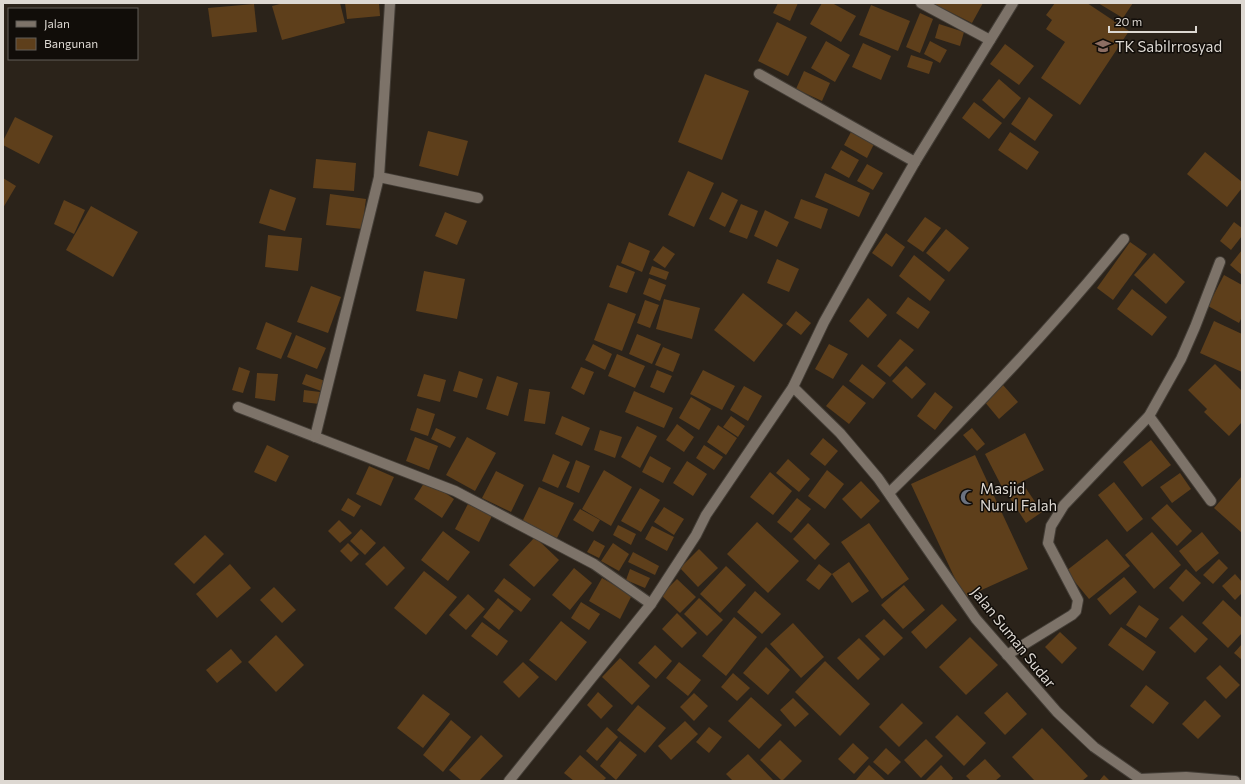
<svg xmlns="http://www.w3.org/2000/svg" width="1245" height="784" viewBox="0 0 1245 784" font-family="Commissioner,sans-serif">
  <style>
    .building { fill: #5e3f1b }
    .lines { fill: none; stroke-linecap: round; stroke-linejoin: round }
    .minor-casing { stroke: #433d36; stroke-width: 12 }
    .minor { stroke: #7d7369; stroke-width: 10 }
    .labels { text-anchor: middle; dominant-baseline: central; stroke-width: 3; stroke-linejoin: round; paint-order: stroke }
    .poi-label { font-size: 15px; fill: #ddd8d2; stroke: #110d09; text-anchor: start }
    .street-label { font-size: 15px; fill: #ddd8d2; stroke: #110d09 }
  </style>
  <rect width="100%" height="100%" fill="#2b231a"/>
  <g class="building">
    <polygon points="284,3 340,3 345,23 282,40 272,6"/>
    <polygon points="345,3 379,3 380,16 347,19"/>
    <polygon points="778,3 798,3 790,21 773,13"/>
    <polygon points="822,3 832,3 856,16 841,42 810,24"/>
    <polygon points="932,3 983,3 972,23"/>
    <polygon points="1055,3 1087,3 1129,31 1080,105 1041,78 1065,42 1046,29 1052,20 1046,15"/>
    <polygon points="1098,3 1133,3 1123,18"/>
    <polygon points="254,4 257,32 212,37 208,8"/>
    <polygon points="871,5 910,21 898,51 859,35"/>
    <polygon points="920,13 933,19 920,53 906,47"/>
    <polygon points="777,22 807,37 788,76 758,61"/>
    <polygon points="939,24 964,32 960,46 935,38"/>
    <polygon points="826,41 850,55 835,82 811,68"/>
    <polygon points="930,41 947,50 940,63 924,54"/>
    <polygon points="863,43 891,56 881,80 852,67"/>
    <polygon points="1005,44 1034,66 1019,85 990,64"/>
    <polygon points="911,55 933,62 929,74 907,67"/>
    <polygon points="804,71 830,83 822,101 796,89"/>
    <polygon points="705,74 749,91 722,160 678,142"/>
    <polygon points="999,79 1021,98 1004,119 982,100"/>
    <polygon points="1029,97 1053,115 1035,141 1011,124"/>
    <polygon points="974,102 1002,123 989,139 962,118"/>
    <polygon points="15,117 53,136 39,164 3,145 3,141"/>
    <polygon points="428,131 468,141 458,176 419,166"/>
    <polygon points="851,132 874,144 867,158 844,145"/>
    <polygon points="1010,132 1039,152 1027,170 998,150"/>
    <polygon points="841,150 859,160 849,178 831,168"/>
    <polygon points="1205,152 1242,182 1242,188 1227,207 1187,174"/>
    <polygon points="316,159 356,163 354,191 313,188"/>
    <polygon points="867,164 883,173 873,190 857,181"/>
    <polygon points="688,171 714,183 694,227 668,215"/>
    <polygon points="825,173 870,193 859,217 815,197"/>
    <polygon points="3,178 16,186 3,208"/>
    <polygon points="270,189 296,198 285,231 259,223"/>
    <polygon points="722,192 738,200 725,227 709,219"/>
    <polygon points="330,194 366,199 362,229 326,225"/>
    <polygon points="801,199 828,209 821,229 794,218"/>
    <polygon points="64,200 85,210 74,234 54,224"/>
    <polygon points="741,204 758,211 747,239 729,232"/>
    <polygon points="91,206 138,232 113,277 66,250"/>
    <polygon points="765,210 789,222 777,247 754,236"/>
    <polygon points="445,212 467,221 457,245 435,236"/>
    <polygon points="925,217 941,228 923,252 907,241"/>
    <polygon points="1234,222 1242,228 1242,236 1231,250 1220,241"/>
    <polygon points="946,229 969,248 949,272 926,253"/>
    <polygon points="886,233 905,247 892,267 872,253"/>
    <polygon points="268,235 302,238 298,271 265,267"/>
    <polygon points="629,242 650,251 642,272 621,263"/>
    <polygon points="1130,242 1147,254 1113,300 1097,288"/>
    <polygon points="663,246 675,254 665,268 653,260"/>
    <polygon points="1242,250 1242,275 1230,265"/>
    <polygon points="1154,253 1185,282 1166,304 1134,275"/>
    <polygon points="914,255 945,280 930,301 899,276"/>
    <polygon points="777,259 799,269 789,292 767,283"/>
    <polygon points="617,265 635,272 627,293 609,287"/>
    <polygon points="652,266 669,272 666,280 649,274"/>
    <polygon points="424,271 465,279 457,319 416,311"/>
    <polygon points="1224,275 1242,285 1242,317 1239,323 1208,306"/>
    <polygon points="649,278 666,285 660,301 643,294"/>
    <polygon points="311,286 341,297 328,333 297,322"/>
    <polygon points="1132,289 1167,317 1152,336 1117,309"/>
    <polygon points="743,293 783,325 754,362 714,330"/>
    <polygon points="908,297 930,312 918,329 896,313"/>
    <polygon points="868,298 887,315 868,338 849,321"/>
    <polygon points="664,299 700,308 692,339 656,329"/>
    <polygon points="645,300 659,305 650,328 637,323"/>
    <polygon points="608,303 636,314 622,351 594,340"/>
    <polygon points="796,311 811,323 801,335 786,324"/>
    <polygon points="1214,321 1242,334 1242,372 1200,353"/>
    <polygon points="266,322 292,333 281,359 256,349"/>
    <polygon points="637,334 661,344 652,364 629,354"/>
    <polygon points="296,335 326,348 317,369 287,357"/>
    <polygon points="900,339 914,350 890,377 877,366"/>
    <polygon points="593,344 612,354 605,370 585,360"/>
    <polygon points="829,344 848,354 833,379 815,369"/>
    <polygon points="663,347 680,354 673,372 655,365"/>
    <polygon points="617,354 645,366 635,388 608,376"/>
    <polygon points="862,364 886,383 873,399 849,381"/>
    <polygon points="1215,364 1242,391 1242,422 1229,436 1204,412 1218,398 1207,409 1188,390"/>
    <polygon points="906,366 926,384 912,399 892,381"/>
    <polygon points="239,367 250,371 243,393 232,390"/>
    <polygon points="581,367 594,372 584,395 571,388"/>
    <polygon points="657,370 672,376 664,393 650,387"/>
    <polygon points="703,370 735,386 722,410 690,394"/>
    <polygon points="459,371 483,379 477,398 453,391"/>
    <polygon points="257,373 278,374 275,401 255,398"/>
    <polygon points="306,374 325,381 321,391 302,384"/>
    <polygon points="424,374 446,380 440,402 417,396"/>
    <polygon points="497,376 518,383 508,416 486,409"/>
    <polygon points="843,385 866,403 849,424 826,406"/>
    <polygon points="1003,385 1018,402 999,419 984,401"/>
    <polygon points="744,386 762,396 748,421 730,410"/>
    <polygon points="529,389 550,392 545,424 524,421"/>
    <polygon points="304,390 320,392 319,404 303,402"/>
    <polygon points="634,391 673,408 664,428 625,412"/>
    <polygon points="935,392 953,407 935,430 917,416"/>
    <polygon points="691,397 711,409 699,430 679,418"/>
    <polygon points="417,408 435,414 428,436 410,430"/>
    <polygon points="562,416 590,428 582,446 555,434"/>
    <polygon points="731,416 745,426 738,437 723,427"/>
    <polygon points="677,424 694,437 684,452 666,440"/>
    <polygon points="718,425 737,438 726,455 707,442"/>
    <polygon points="637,426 657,436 640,468 621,457"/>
    <polygon points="436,428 456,437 450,448 431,439"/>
    <polygon points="972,428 985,444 977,451 963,435"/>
    <polygon points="600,430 622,437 615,458 594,450"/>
    <polygon points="1025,433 1044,470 1004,491 985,454"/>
    <polygon points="415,437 438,446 429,470 406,461"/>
    <polygon points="467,437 496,453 475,491 446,475"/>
    <polygon points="823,438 838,451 825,466 810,454"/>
    <polygon points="1151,440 1171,465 1142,487 1123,462"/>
    <polygon points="267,445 289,456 276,482 254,472"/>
    <polygon points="704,445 723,457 714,470 696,458"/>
    <polygon points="553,454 570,462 558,488 542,481"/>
    <polygon points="975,455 1028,569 964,598 911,484"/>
    <polygon points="650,456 671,468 663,483 642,472"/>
    <polygon points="788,459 810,479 799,492 776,473"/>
    <polygon points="576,460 590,466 579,493 566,487"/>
    <polygon points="687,461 707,474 693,496 673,483"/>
    <polygon points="369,466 394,477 381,506 356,494"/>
    <polygon points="604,470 632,487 611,526 582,509"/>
    <polygon points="827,470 844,484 825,509 808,496"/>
    <polygon points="496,471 524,485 511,512 482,498"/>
    <polygon points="770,472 792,491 773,515 750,497"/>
    <polygon points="1180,473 1191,489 1172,503 1160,487"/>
    <polygon points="1242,476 1242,533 1214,508"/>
    <polygon points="426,480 454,499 442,518 414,499"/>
    <polygon points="861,481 880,501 861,519 842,499"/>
    <polygon points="1114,482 1143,519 1127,532 1098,495"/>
    <polygon points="539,487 574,503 557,538 522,522"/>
    <polygon points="1025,487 1042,512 1026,523 1010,498"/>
    <polygon points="640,488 660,500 641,532 621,521"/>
    <polygon points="348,498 361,506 354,517 341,510"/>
    <polygon points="797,498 811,509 791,533 777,522"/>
    <polygon points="469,502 493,514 479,542 455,529"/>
    <polygon points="1167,504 1192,531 1177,546 1151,518"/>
    <polygon points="664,507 684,519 674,535 654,522"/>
    <polygon points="580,509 600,520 593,532 573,520"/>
    <polygon points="339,520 352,533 340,543 328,531"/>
    <polygon points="757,522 799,561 768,593 727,554"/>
    <polygon points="808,523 830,544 815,560 793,539"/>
    <polygon points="869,523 909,579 882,599 841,542"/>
    <polygon points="618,525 636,534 631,545 613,535"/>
    <polygon points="652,526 674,537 667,551 645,539"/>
    <polygon points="361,529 376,543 365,555 350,541"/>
    <polygon points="443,531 470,552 448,581 421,560"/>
    <polygon points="1152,532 1181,565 1154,589 1125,555"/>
    <polygon points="1202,532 1219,553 1196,572 1179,551"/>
    <polygon points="205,535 224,554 194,584 174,564"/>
    <polygon points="535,537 559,560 534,587 509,565"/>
    <polygon points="1107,539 1130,566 1089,599 1066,571"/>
    <polygon points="594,540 605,546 599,558 587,552"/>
    <polygon points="348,543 359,554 351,562 340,551"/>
    <polygon points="613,543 629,554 619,571 601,561"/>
    <polygon points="384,546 405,568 387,586 365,564"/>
    <polygon points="699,549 718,568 698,587 680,568"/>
    <polygon points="633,552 659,566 655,575 628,562"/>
    <polygon points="1219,559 1228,568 1213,584 1203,575"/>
    <polygon points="849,562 869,591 852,603 832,574"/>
    <polygon points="230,564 251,588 217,618 196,594"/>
    <polygon points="819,564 832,574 819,590 806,580"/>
    <polygon points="726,566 746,585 720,613 700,594"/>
    <polygon points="574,568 592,583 570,610 552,595"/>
    <polygon points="630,569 650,578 645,588 626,580"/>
    <polygon points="1186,569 1201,583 1183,602 1169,588"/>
    <polygon points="424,571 457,597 426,635 394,608"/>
    <polygon points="1235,574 1242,582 1242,593 1235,600 1222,586"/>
    <polygon points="1124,577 1137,592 1110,615 1097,599"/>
    <polygon points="504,578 531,599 521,612 494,591"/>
    <polygon points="602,578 632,595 620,619 589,601"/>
    <polygon points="677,579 696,597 680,613 661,595"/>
    <polygon points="904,585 925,610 903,629 881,605"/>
    <polygon points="274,587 296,610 282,623 260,600"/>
    <polygon points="755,591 781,614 762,634 737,612"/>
    <polygon points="468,594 485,609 466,630 449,615"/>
    <polygon points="498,598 514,611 499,630 483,617"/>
    <polygon points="699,598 723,620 707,636 684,614"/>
    <polygon points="1223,600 1242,618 1242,633 1228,648 1202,623"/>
    <polygon points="581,602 600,614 589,630 571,618"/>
    <polygon points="942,604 957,620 926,649 911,632"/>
    <polygon points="1139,605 1159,619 1146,638 1126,625"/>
    <polygon points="677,613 697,633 682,648 662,629"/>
    <polygon points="1182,615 1208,639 1195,653 1169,628"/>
    <polygon points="734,617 757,637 726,676 702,656"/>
    <polygon points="884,619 903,638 884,656 865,636"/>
    <polygon points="561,621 587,642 556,681 529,660"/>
    <polygon points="482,622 508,641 497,656 471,636"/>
    <polygon points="793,623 824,657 801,678 770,644"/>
    <polygon points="1121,627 1156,652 1143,671 1108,645"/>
    <polygon points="1060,632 1077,648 1062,664 1045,647"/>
    <polygon points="276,635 304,665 276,692 248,662"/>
    <polygon points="970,637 998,665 966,695 939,667"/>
    <polygon points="859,638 880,659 858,680 837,658"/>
    <polygon points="1242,644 1242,660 1234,653"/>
    <polygon points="655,645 672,661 656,679 638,663"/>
    <polygon points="766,647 790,670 768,695 743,673"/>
    <polygon points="231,649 242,662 217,683 206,670"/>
    <polygon points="620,658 650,686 632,705 602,677"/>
    <polygon points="825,661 870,704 840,736 795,692"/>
    <polygon points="523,662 539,677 519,698 503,682"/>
    <polygon points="679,662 701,680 688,696 666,678"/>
    <polygon points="1220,665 1240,685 1226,699 1206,678"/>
    <polygon points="733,673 750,688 737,701 721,687"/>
    <polygon points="1146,685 1169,703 1153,724 1130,706"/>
    <polygon points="598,692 613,706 601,719 587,705"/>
    <polygon points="1007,692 1027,714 1005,735 984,713"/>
    <polygon points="694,693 708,706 694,721 680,707"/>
    <polygon points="423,694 450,714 423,748 397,728"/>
    <polygon points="751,697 782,725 759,749 728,721"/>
    <polygon points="793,698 809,714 795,727 780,710"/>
    <polygon points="1205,700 1221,716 1198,739 1182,724"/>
    <polygon points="902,703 923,723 899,747 879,727"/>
    <polygon points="638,705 666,728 645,753 617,730"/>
    <polygon points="957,715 986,743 964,766 935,737"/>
    <polygon points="451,720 471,737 443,772 423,755"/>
    <polygon points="685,721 698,734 671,760 658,746"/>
    <polygon points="607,727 618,737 597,761 586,751"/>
    <polygon points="709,727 722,737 709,753 696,742"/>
    <polygon points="1042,728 1088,776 1082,781 1035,781 1012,757"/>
    <polygon points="481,735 503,756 479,781 462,781 449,770"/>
    <polygon points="926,739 943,756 921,778 904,760"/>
    <polygon points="780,740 802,761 782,781 760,760"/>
    <polygon points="620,741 637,755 616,780 600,766"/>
    <polygon points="853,743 869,758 854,774 838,759"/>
    <polygon points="886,748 901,762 888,775 873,762"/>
    <polygon points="748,754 774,781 733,781 726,774"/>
    <polygon points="580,755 606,778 603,781 574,781 564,773"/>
    <polygon points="985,759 1001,776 995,781 971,781 966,776"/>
    <polygon points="869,765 886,781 855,781"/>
    <polygon points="941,765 953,778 951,781 925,781"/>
    <polygon points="1104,775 1110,781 1099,781"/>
  </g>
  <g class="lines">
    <defs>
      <g id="minor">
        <polyline points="921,3 990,40"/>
        <polyline points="759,74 915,162"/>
        <polyline points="379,177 478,198"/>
        <polyline points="793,387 840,433 878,478 976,619 1057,712 1094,747 1140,779 1186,777 1235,781"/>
        <polyline points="238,407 455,491 594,564 651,604"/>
        <polyline points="1149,416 1211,501"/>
        <polyline points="315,437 379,177 390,3"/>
        <path d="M889,493C972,412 1051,329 1124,239"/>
        <polyline points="1007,655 1072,615 1076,611 1078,600 1048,543 1051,526 1064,505 1149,416 1181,359 1195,327 1220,262"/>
        <polyline points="509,781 651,604 696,535 706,515 793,387 824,322 861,256 915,162 1013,3"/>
      </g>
    </defs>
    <use href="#minor" class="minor-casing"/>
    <use href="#minor" class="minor"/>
  </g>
  <defs>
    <symbol id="school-bare" viewBox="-9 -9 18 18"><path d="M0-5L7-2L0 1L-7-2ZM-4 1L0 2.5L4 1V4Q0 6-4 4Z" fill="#8d6e63" stroke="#110d09" stroke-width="2.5" paint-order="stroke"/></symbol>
    <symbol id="mosque-bare" viewBox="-9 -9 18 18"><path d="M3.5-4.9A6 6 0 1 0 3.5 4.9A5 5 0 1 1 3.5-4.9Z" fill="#6b7280" stroke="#110d09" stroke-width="2.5" paint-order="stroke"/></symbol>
  </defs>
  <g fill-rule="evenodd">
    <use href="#school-bare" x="1092" y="35" width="22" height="22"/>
    <use href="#mosque-bare" x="957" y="486" width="22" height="22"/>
  </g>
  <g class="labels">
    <g class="poi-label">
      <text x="1115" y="46">TK Sabilrrosyad</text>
      <text x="980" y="488">Masjid<tspan x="980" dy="17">Nurul Falah</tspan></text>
    </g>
    <g class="street-label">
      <text transform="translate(1014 637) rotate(51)">Jalan Suman Sudar</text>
    </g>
  </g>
  <rect width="1245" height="784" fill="none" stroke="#ddd8d2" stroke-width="8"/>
  <rect x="8" y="8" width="130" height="52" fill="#110d09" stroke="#635e59"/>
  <rect x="16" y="21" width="20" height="6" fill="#7d7369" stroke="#635e59"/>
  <text x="44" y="28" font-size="12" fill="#ddd8d2">Jalan</text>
  <rect x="16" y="38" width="20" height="12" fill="#5e3f1b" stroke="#635e59"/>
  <text x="44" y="48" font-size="12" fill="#ddd8d2">Bangunan</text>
  <path d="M1109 26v6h87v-6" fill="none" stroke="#ddd8d2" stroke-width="2"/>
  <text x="1115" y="26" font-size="12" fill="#ddd8d2" stroke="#110d09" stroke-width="3" paint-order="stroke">20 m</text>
</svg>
